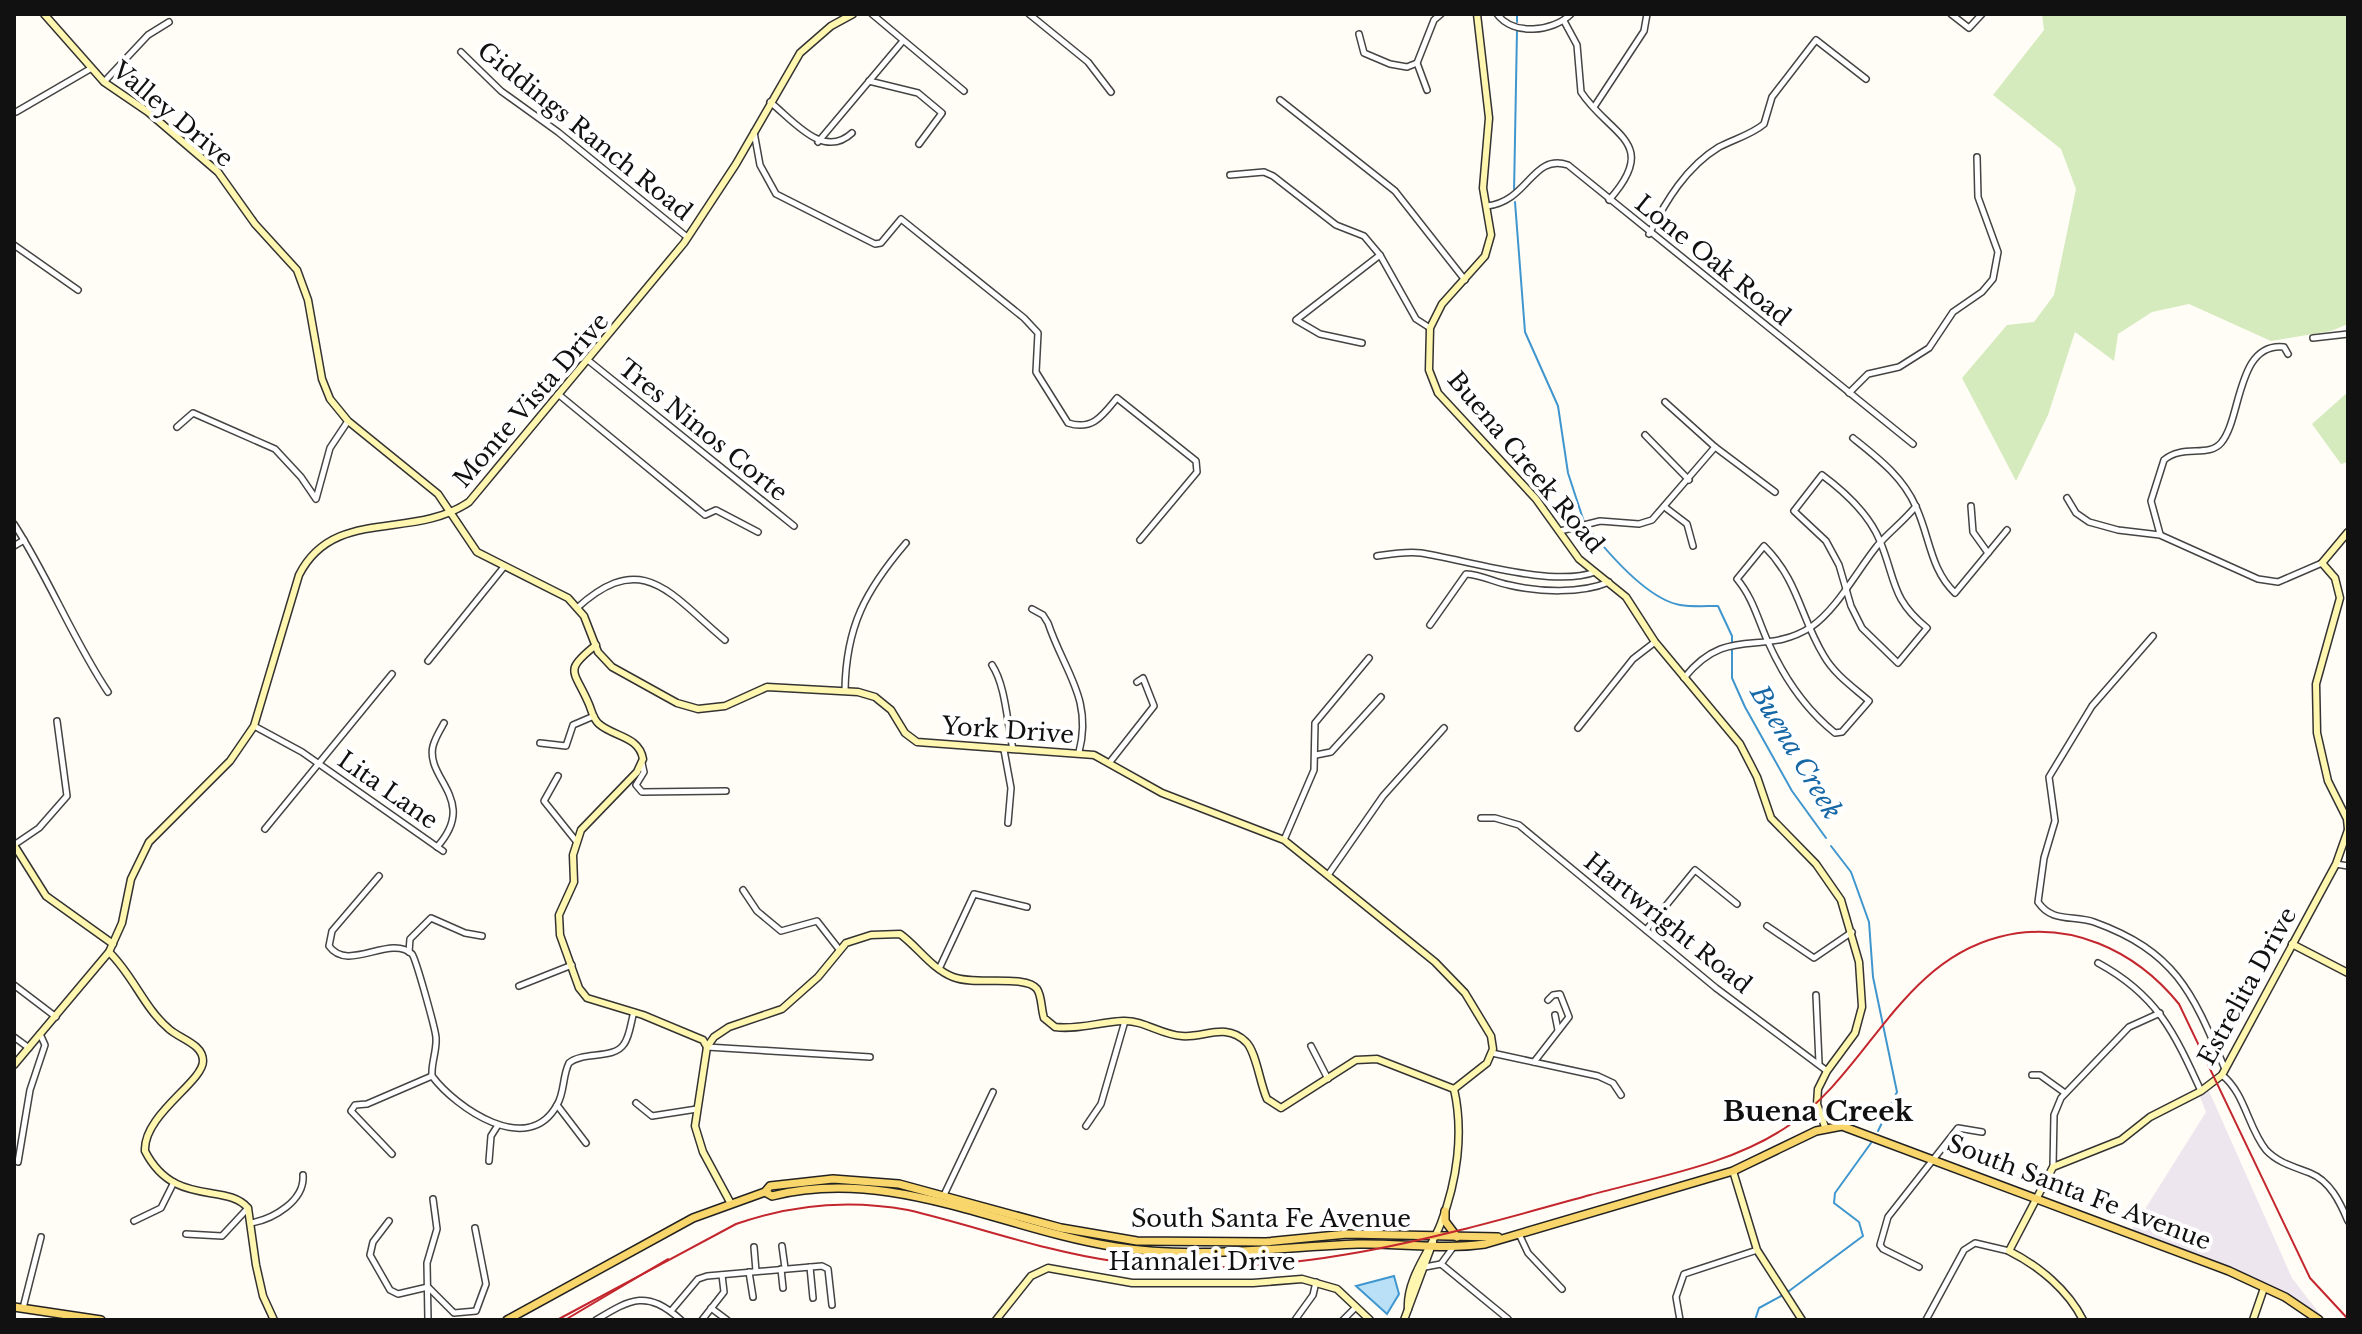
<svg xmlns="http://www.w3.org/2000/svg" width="2362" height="1334" viewBox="0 0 2362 1334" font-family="'Libre Baskerville',serif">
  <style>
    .industrial { fill: #eee6ef }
    .green { fill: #d5ebbd }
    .water { fill: #b9e0f7; stroke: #3f96cf; stroke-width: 2 }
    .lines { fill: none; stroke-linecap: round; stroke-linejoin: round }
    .stream { stroke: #3f96cf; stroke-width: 2 }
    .street-casing { stroke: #444; stroke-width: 8 }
    .secondary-casing { stroke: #333; stroke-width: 9 }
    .primary-casing { stroke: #222; stroke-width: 10 }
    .street { stroke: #fff; stroke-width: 5 }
    .secondary { stroke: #fff6b0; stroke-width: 6 }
    .primary { stroke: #f9d66b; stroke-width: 7 }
    .tram { stroke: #c4262e; stroke-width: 2 }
    .rail { stroke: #c4262e; stroke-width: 2 }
    .labels { text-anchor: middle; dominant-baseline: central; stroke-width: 8; stroke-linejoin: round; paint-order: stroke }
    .street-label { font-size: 24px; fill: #111; stroke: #fff }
    .water-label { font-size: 26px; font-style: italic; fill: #1768a6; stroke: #fff }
    .quarter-label { font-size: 28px; font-weight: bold; fill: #111; stroke: #fff }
  </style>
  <rect width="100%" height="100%" fill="#fffdf5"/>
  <polygon class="industrial" points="2209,1091 2292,1278 2323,1318 2267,1285 2130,1233 2206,1112 2200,1097"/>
  <g class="green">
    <polygon points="2042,14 2348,14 2348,324 2331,331 2271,341 2189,304 2152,312 2118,334 2114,361 2075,332 2048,415 2016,481 1962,378 2007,325 2034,322 2054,295 2076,189 2061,149 1993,95 2044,30"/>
    <polygon points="2348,392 2348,462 2341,464 2312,424"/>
  </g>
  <polygon class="water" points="1394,1276 1399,1294 1387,1314 1356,1286"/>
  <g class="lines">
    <g class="stream">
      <polyline points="1517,14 1517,22"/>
      <polyline points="1514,193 1517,30"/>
      <polyline points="1515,202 1525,332 1558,406 1568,473 1584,522"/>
      <path d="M1589,529C1609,554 1647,599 1680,605C1692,607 1706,606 1718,606L1732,636V678L1745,707L1792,791L1826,838"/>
      <polyline points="1831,846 1851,872 1869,922 1873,977 1897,1092 1878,1131"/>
      <polyline points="1789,1291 1863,1236 1859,1222 1834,1203 1835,1193 1871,1143"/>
      <polyline points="1755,1320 1759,1308 1781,1296"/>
    </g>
    <defs>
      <g id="street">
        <polyline points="872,14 964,91"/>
        <polyline points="1029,14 1088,62 1111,92"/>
        <path d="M1497,14C1513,36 1553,32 1571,14"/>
        <polyline points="1951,14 1969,28 1982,14"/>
        <path d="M1564,21L1577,45L1581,92C1610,136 1661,142 1609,200"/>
        <polyline points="1359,34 1364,53 1390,64 1407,67 1417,63 1434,20 1441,14"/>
        <polyline points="461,52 501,91 558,132 687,237"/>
        <polyline points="1417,63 1427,90"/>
        <polyline points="869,81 918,93 942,113 919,144"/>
        <polyline points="104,82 148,35 169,22"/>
        <polyline points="1280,100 1395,191 1465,280"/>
        <path d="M770,102C793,120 823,160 852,133"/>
        <polyline points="1594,107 1644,31 1647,14"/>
        <polyline points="16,112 90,69"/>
        <path d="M754,132L760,165L776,194L875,244L881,243L901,219L1024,318L1038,333L1036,372L1068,423C1093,431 1103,415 1117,398L1196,461L1197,472L1140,540"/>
        <polyline points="818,142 902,42"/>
        <polyline points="1230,175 1264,172 1273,176 1336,225 1364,236 1380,255 1416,319 1430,328"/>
        <path d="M1487,206C1529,201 1532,153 1568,165L1913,444"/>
        <path d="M1649,234C1666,201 1686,167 1719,147C1734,139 1751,135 1764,124L1772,97L1816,40L1866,79"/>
        <polyline points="14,245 78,290"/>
        <polyline points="2313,338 2348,334"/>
        <polyline points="1362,343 1320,334 1296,320 1380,255"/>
        <polyline points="589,361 794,526"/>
        <polyline points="1849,393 1868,374 1899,367 1929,348 1953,312 1982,292 1993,279 1998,252 1978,197 1977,157"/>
        <polyline points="558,394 705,515 716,510 758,532"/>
        <polyline points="1665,402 1715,447 1775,492"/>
        <polyline points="177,427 193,413 275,449 301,477 316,499 330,448 348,421"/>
        <polyline points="1645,435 1689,480"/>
        <path d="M1853,438C1878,458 1903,477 1916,507C1930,537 1930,569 1955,593L2007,530"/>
        <path d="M1822,475C1845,492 1869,514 1880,541C1896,580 1891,599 1927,628L1898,663L1862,628L1851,606L1839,565L1826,541L1794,511Z"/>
        <polyline points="2067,498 2076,513 2089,522 2118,530 2160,535 2258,579 2278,582 2322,563"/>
        <polyline points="1971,506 1973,532 1988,553"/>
        <polyline points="1666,508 1687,524 1693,546"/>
        <path d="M14,524C49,578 72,638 108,692"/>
        <polyline points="1560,531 1600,521 1639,524 1652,520 1715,447"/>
        <path d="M2160,534L2151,501L2164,460C2183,444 2208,458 2221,443C2242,419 2236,342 2284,347L2288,354"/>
        <polyline points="14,546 24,540"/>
        <path d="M1764,546C1799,581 1800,617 1824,656C1835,675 1853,687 1869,701L1842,732L1835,733C1804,708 1784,678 1768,642C1758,620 1753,598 1737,579Z"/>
        <path d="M1377,556C1390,554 1407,551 1421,553C1466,560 1553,588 1595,572"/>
        <path d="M577,608C643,548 670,594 725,640"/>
        <path d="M1032,609L1043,615L1048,623C1064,671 1093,699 1079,752"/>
        <path d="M1430,625L1466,574C1482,575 1494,582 1509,585C1539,592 1581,594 1609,582"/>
        <path d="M2153,636L2092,706L2049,777L2055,821L2044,858L2038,902C2052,923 2073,915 2094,922C2177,952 2193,994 2225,1069"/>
        <polyline points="428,661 503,568"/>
        <path d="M992,665C1006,686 1007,724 1013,749"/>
        <path d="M1684,678C1728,623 1763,658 1811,627C1837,609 1857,571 1877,546C1889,532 1904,521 1916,506"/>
        <path d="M845,690C846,627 865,591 906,543"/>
        <polyline points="254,726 302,752 443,851"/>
        <polyline points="1578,728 1633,659 1655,642"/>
        <polyline points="540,743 566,746 573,725 594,716"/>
        <polyline points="1004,750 1011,788 1008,823"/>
        <polyline points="1316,755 1331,752 1381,697"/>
        <polyline points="1110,762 1154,706 1143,678 1137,682"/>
        <polyline points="642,763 644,772 636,785 642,792 726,791"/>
        <polyline points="558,776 544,801 576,841"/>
        <polyline points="1481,818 1495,818 1519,825 1716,988 1827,1071"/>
        <polyline points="265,829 392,674"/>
        <polyline points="1284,840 1314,770 1315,723 1369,658"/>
        <polyline points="14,845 39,828 67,796 57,721"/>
        <path d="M437,847C479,800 425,779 433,746C435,738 440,730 444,723"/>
        <polyline points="2336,864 2348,866"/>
        <polyline points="1328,875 1383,796 1444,728"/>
        <path d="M379,876L332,931L329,946C348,973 390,934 412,954C416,959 436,1031 436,1038C437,1051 431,1063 432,1076C456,1108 528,1158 557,1105C565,1092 562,1077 569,1063C583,1051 614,1060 624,1044C630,1036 631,1021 634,1012"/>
        <polyline points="743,890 757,911 781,931 817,921 838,948"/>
        <polyline points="1767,926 1814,958 1852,932"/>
        <polyline points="1646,930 1695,870 1737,904"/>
        <polyline points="409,952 410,939 431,918 465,933 482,936"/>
        <path d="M2098,963C2157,995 2174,1032 2201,1091"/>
        <polyline points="939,969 974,894 1027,907"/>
        <polyline points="14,985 56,1017"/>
        <polyline points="519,986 572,965"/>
        <polyline points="1816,995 1819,1063"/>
        <polyline points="1555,1015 1558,1030"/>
        <polyline points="14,1037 29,1048"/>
        <polyline points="1311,1046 1328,1079"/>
        <polyline points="707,1047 870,1057"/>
        <polyline points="1492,1053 1598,1076 1613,1083 1621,1095"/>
        <polyline points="1534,1062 1569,1017 1560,994 1553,995 1548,1000"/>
        <polyline points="2032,1075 2040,1075 2065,1093"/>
        <path d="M2222,1075C2245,1093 2248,1128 2266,1150C2278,1163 2295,1167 2310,1173C2330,1181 2340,1202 2348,1221"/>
        <polyline points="636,1103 652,1116 697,1109"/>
        <polyline points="557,1105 586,1143"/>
        <polyline points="1086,1126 1101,1104 1125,1021"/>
        <polyline points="392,1154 351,1111 355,1105 367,1104 432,1076"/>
        <polyline points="489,1161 491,1136 498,1125"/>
        <polyline points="18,1162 30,1090 45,1045 40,1034"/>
        <polyline points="2053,1167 2054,1115 2061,1098 2129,1027 2160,1013"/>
        <polyline points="944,1195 993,1092"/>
        <polyline points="134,1221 161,1208 174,1182"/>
        <polyline points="389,1221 373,1242 370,1255 390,1290 398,1294 428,1287 454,1313 476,1311 486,1284 475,1228"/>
        <path d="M251,1223C273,1219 305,1201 303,1175"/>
        <polyline points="186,1234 222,1236 248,1208"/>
        <polyline points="1519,1234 1528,1253 1562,1289"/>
        <polyline points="782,1246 785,1268"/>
        <polyline points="1454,1246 1441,1264 1508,1319"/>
        <polyline points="754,1247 756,1271"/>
        <polyline points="810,1267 813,1298"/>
        <polyline points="1425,1267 1441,1264"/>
        <polyline points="1919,1267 1883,1249 1880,1245 1888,1217 1958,1128 1982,1132"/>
        <polyline points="781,1269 783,1288"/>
        <polyline points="749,1272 753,1297"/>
        <polyline points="23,1308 41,1237"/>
        <polyline points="711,1308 727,1320"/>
        <polyline points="671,1311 698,1279 707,1276 822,1266 828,1269 832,1305"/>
        <polyline points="428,1320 427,1263 437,1229 433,1199"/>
        <path d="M596,1320C632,1298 647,1290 681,1320"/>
        <polyline points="702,1320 724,1292 722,1275"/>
        <polyline points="1295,1320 1313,1295 1316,1282"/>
        <polyline points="1343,1320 1356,1307"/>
        <polyline points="1680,1320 1676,1297 1684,1274 1757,1250"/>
        <polyline points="1926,1320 1964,1250 1975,1243 2009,1251"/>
      </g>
      <g id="secondary">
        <polyline points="44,14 104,82 148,112 218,172 255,224 297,270 308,300 322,379 330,399 348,421 438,494 477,552 568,598 584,616 598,652 612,667 677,703 698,709 725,706 767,687 858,692 875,697 891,710 905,733 917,742 1094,755 1162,793 1284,840 1435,962 1465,993 1491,1036 1493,1049 1487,1063 1454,1089"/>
        <polyline points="1477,14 1489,118 1483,188 1491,235 1485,256 1442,304 1430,328 1429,370 1438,393 1536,499 1579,559 1626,597 1655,642 1740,744 1757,777 1771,818 1816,864 1841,900 1859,962 1862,1007 1855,1033 1827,1071 1818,1089 1817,1104 1825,1127"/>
        <polyline points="2348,532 2322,563 2335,578 2340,598 2316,684 2317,733 2328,781 2347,819 2348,829"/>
        <path d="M596,645C563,671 574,670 588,702C592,710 592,718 599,724C614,737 639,736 643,759L637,772L581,830L573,855L574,882L559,915L560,935L579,988L587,998L643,1015L703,1040L707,1047"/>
        <polyline points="14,845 46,896 113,944"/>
        <polyline points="2292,944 2348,973"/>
        <path d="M109,952C133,975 144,1008 169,1029C180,1039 203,1044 203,1061C203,1082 143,1115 145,1151C174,1208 226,1182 248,1208L256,1265L263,1296L274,1320"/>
        <path d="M14,1065L109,952L122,923L131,879L149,842L230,761L254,726L299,575C334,506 412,541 469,502L684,243L736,164L800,53L831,26L853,14"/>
        <polyline points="1733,1171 1757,1250 1802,1320"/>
        <path d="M730,1202L703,1152L695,1126L707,1047L714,1037L729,1027L782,1009L818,977L846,943L871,935L900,934C918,947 932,969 953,977C975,986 1026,974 1037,989C1042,996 1041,1009 1044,1018L1055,1027C1077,1030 1100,1022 1123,1021C1144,1020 1161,1035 1182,1036C1204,1038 1226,1022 1246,1042C1256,1051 1260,1084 1267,1099L1281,1108L1356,1060L1377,1059L1454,1089"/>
        <path d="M1408,1309C1406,1278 1431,1250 1441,1223C1457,1181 1464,1133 1454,1089"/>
        <polyline points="996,1320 1031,1276 1048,1268 1132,1283 1253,1283 1302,1279 1337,1289 1370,1320"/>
        <polyline points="1404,1320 1433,1242"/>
        <path d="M2083,1320C2068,1290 2039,1266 2009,1251L2053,1167L2121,1140L2150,1117L2201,1091L2222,1075L2336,864L2348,830"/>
        <polyline points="2253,1320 2264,1288"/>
      </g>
      <g id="primary">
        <path d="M765,1192L772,1196C891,1166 1001,1229 1116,1247C1196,1260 1278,1247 1358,1244C1401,1243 1443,1250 1485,1244L1733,1171L1816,1131L1842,1126L2229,1271L2285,1297L2319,1320"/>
        <polyline points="1445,1211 1445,1221 1457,1237"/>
        <polyline points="14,1307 101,1320"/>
        <polyline points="507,1320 693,1218 765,1192 770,1186 833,1179 899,1184 1061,1228 1137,1241 1266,1242 1347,1234 1498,1237"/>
      </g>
    </defs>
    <use href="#street" class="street-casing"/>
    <use href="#secondary" class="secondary-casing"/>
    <use href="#primary" class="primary-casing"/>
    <use href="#street" class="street"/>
    <use href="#secondary" class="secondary"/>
    <use href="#primary" class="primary"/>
    <polyline class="tram" points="565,1320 668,1259"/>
    <path class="rail" d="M557,1320L736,1224C793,1204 848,1199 908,1210C976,1226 1043,1251 1113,1261C1275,1285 1435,1238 1590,1195C1655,1177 1731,1165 1788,1126C1868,1072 1899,963 1999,937C2069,919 2135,950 2179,1004L2310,1278L2348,1319"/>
  </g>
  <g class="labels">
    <g class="street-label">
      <text transform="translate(173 114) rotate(40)">Valley Drive</text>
      <text transform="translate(585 131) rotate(39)">Giddings Ranch Road</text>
      <text transform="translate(1713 260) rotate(39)">Lone Oak Road</text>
      <text transform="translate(531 400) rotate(-49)">Monte Vista Drive</text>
      <text transform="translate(703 430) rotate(39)">Tres Ninos Corte</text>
      <text transform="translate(1526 462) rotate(50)">Buena Creek Road</text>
      <text transform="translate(1008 730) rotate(4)">York Drive</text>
      <text transform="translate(388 790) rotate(35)">Lita Lane</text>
      <text transform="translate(1668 923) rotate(39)">Hartwright Road</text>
      <text transform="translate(2247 986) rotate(-61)">Estrelita Drive</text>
      <text transform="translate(2079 1192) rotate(21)">South Santa Fe Avenue</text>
      <text x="1271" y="1218">South Santa Fe Avenue</text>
      <text x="1202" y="1261">Hannalei Drive</text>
    </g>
    <g class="water-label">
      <text transform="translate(1796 752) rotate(59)">Buena Creek</text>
    </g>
    <g class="quarter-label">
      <text x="1818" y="1111">Buena Creek</text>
    </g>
  </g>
  <rect width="2362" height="1334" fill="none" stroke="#111111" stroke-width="32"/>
</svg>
